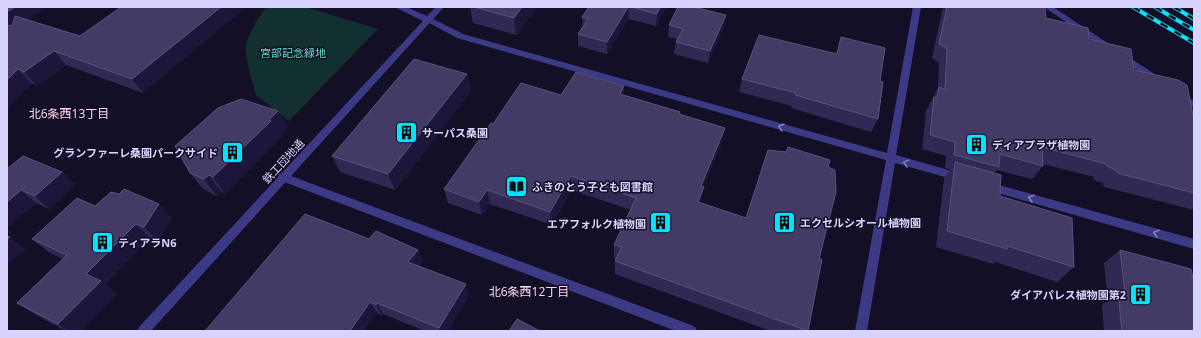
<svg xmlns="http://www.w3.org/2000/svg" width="1201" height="338" viewBox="0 0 1201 338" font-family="'Open Sans','Noto Sans JP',sans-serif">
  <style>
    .green { fill: #12302f }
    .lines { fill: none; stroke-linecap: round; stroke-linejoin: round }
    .minor { fill: #3d3a85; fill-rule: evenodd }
    .tertiary { fill: #3d3a85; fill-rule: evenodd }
    .rail-casing { stroke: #00e5ff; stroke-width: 4 }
    .rail { stroke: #130f26; stroke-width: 2.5; stroke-dasharray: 8; stroke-linecap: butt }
    .wall { fill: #312854 }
    .shaded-wall { fill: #1d163a }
    .building { fill: #433a66; stroke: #5a527e }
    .oneway { stroke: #837fbc }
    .labels { text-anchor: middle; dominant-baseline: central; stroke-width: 3; stroke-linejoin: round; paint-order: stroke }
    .park-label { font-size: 11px; fill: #5fe0c0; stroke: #130f26 }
    .poi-label { font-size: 11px; font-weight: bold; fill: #d9d4ff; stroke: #130f26; text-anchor: start }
    .street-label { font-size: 11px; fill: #d9d4ff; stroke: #130f26 }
    .neighbourhood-label { font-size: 12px; fill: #ffd6f0; stroke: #130f26 }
  </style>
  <rect width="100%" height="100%" fill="#130f26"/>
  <path class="green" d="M266,7H306L378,29L289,121L256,95C253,84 244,55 246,46C249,31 258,18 266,7Z"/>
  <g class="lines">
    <g class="minor">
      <polygon points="913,7 921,7 896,155 959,173 963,174 964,177 963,180 959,181 895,163 867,331 855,331 886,160 457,38 424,20 428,17 431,18 463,34 887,153"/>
      <polygon points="1044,7 1053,7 1159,77 1160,79 1159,81 1153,81"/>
      <polygon points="1179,92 1194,101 1194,108 1176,97 1174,95 1176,93"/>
      <polygon points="283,173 691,325 695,327 697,331 676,331 279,180 278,177 279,174"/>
      <polygon points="988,182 1194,239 1194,249 984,189 983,186 984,183"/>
    </g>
    <polygon class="tertiary" points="395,7 406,7 427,16 436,7 444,7 151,331 137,331 139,327 423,21"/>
    <defs>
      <g id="rail">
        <polyline points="1133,7 1194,43"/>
        <polyline points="1155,7 1194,30"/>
        <polyline points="1174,7 1194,19"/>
      </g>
    </defs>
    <use href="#rail" class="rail-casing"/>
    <use href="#rail" class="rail"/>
  </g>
  <g class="wall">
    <polygon points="7,7 28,20 80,36 121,7 143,93 66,65 37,86 31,83 9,107 7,107"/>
    <polygon points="470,7 537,7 516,35 473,23"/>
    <polygon points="589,7 666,7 656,26 628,19 607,54 578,46 578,34 583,27 582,17"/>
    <polygon points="944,7 1045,7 1046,18 1089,39 1134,70 1194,120 1194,210 1104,187 1103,183 1094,180 1094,177 1043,164 1043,166 1032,179 997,170 994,173 1000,196 1074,267 1057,282 995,262 993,264 936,247 944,179 950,169 945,168 946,156 922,149 926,111 938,88 939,63 932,58 942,11"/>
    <polygon points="726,15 724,27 708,63 674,54 676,42 677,39 668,37 669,25"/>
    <polygon points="841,37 880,81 878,119 871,132 791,108 792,106 739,92 742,79 836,54"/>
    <polygon points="467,74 471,91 395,190 340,172 332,156"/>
    <polygon points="624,86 624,95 680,112 680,114 722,142 703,187 700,203 746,218 828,167 819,259 822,259 807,331 770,331 615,274 615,261 616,259 614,258 614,245 631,210 571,190 552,225 490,204 482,215 448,203 444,189 493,124 561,95"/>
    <polygon points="278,111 288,127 280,135 281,137 225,194 221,191 217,196 203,189 190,173"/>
    <polygon points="7,169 62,172 75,185 49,209 36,203 7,227"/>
    <polygon points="159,204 172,219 157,241 150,238 105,284 117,294 81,331 66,331 36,315 17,303 63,259 50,253 32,239 95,206"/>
    <polygon points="305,214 369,239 418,250 423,261 419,266 469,295 448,331 425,331 383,314 382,316 377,313"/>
    <polygon points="1120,250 1194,331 1104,331 1102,305 1108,301 1104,263"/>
  </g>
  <g class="shaded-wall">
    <polygon points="15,7 47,7 7,34 7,12"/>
    <polygon points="221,7 246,7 143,93 132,79"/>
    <polygon points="522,7 537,7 516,35 514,18"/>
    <polygon points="629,7 628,19 607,54 607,42"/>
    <polygon points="660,7 666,7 656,26 657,14"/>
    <polygon points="726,15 724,27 708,63 710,51"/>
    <polygon points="54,51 66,65 37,86 24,72"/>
    <polygon points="18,69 31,83 9,107 7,106 7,80"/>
    <polygon points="467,74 471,91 395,190 388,174"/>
    <polygon points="624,86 624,101 620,94"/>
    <polygon points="278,111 288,127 280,135 281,137 225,194 213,177"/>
    <polygon points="725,128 722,142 698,200 701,186"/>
    <polygon points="62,172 75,185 49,209 35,196"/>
    <polygon points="209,175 221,191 217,196 204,179"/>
    <polygon points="571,176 571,190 552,225 550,212"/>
    <polygon points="704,187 701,201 695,216 698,202"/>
    <polygon points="21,190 36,203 7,227 7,202"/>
    <polygon points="487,190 490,204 482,215 479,202"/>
    <polygon points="159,204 172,219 157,241 144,227"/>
    <polygon points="136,224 150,238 105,284 117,294 81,331 68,331 58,324 86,274"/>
    <polygon points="10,237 26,250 7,264 7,240"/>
    <polygon points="418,250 423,261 413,274 408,262"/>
    <polygon points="466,284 469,295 448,331 440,331 439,328"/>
    <polygon points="370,302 377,313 364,331 350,331"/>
    <polygon points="377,303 383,314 382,316 376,305"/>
  </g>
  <g class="building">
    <polygon points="7,7 15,7 7,12"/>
    <polygon points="121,7 221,7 132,79 54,51 24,72 18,69 7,80 7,25 12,26 15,16 80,36"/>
    <polygon points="474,7 522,7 514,18"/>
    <polygon points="589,7 628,7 607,42 578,34 588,19 582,17"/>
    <polygon points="631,7 660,7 657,14"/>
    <polygon points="678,7 694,7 726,15 710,51 676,42 683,29 669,25"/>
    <polygon points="947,7 1045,7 1046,18 1088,28 1089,39 1131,49 1134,70 1178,80 1187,85 1194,120 1194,193 1117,173 1116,170 1107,166 1106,164 1042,147 1043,166 1000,154 999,167 954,155 955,142 930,135 934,97 937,98 939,87 945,89 947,49 939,44"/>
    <polygon points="759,35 837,54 841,37 885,48 880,81 883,82 878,119 795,95 796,93 742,79"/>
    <polygon points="414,59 467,74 388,174 332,156"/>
    <polygon points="576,72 624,86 620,94 680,112 679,114 725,128 701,186 704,187 698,202 746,218 768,150 786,152 788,147 830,160 828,167 835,170 836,192 819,259 822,259 808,331 615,261 622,247 614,245 636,198 571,176 550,212 487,190 479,202 444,189 491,123 493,124 521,83 561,95"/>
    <polygon points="241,99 278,111 269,120 271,121 213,177 209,175 204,179 190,173 175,146 218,108"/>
    <polygon points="23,156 62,172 35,196 21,190 7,202 7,169"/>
    <polygon points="955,162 1001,175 1000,196 1072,218 1074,267 1007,246 1007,249 947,231"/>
    <polygon points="124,189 159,204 144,227 136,224 86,274 101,281 58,324 17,303 67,255 32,239 77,198 95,206 111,192 119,194"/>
    <polygon points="305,214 369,239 376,231 418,250 408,262 466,284 439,328 377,303 376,305 370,302 350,331 205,331"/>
    <polygon points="7,236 10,237 7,240"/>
    <polygon points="1120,250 1191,269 1194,283 1194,331 1122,331 1118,293 1125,293"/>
    <polygon points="517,319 540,331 509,331"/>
  </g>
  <defs><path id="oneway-chevron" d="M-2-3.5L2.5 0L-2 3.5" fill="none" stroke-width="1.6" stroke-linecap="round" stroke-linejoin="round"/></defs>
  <g class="oneway">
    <use href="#oneway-chevron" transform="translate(781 127) rotate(-164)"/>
    <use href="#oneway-chevron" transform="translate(906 163) rotate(-165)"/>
    <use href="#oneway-chevron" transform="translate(1031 198) rotate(-164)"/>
    <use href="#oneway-chevron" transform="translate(1156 233) rotate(-164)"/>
  </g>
  <defs>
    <symbol id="building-square" viewBox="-11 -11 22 22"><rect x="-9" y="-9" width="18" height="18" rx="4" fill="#00e5ff" stroke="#130f26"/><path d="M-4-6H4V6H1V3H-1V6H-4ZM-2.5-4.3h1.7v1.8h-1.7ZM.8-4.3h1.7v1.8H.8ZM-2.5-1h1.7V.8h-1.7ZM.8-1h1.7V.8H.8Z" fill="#111"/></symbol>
    <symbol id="library-square" viewBox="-11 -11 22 22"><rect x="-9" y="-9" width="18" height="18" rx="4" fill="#00e5ff" stroke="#130f26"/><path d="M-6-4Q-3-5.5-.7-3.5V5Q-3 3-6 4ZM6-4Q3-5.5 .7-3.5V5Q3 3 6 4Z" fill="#111"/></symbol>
  </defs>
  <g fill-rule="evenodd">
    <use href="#building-square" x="394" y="120" width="25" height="25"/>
    <use href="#building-square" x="964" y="132" width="25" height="25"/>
    <use href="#building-square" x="220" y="140" width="25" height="25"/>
    <use href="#library-square" x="504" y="174" width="25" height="25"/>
    <use href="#building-square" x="772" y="210" width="25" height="25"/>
    <use href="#building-square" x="648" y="210" width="25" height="25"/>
    <use href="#building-square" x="90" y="230" width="25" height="25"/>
    <use href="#building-square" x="1128" y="282" width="25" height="25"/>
  </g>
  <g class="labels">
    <g class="park-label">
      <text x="293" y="52">宮部記念緑地</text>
    </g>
    <g class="poi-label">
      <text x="422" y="132">サーパス桑園</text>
      <text x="992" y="144">ディアプラザ植物園</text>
      <text x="218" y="152" text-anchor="end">グランファーレ桑園パークサイド</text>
      <text x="532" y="186">ふきのとう子ども図書館</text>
      <text x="800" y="222">エクセルシオール植物園</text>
      <text x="646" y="223" text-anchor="end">エアフォルク植物園</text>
      <text x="118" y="242">ティアラN6</text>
      <text x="1126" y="294" text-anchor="end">ダイアパレス植物園第2</text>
    </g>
    <g class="street-label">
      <text transform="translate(283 161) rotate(-47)">鉄工団地通</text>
    </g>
    <g class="neighbourhood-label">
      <text x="69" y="113">北6条西13丁目</text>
      <text x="529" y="291">北6条西12丁目</text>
    </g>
  </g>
  <rect width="1201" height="338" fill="none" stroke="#d9d4ff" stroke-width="16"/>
</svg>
